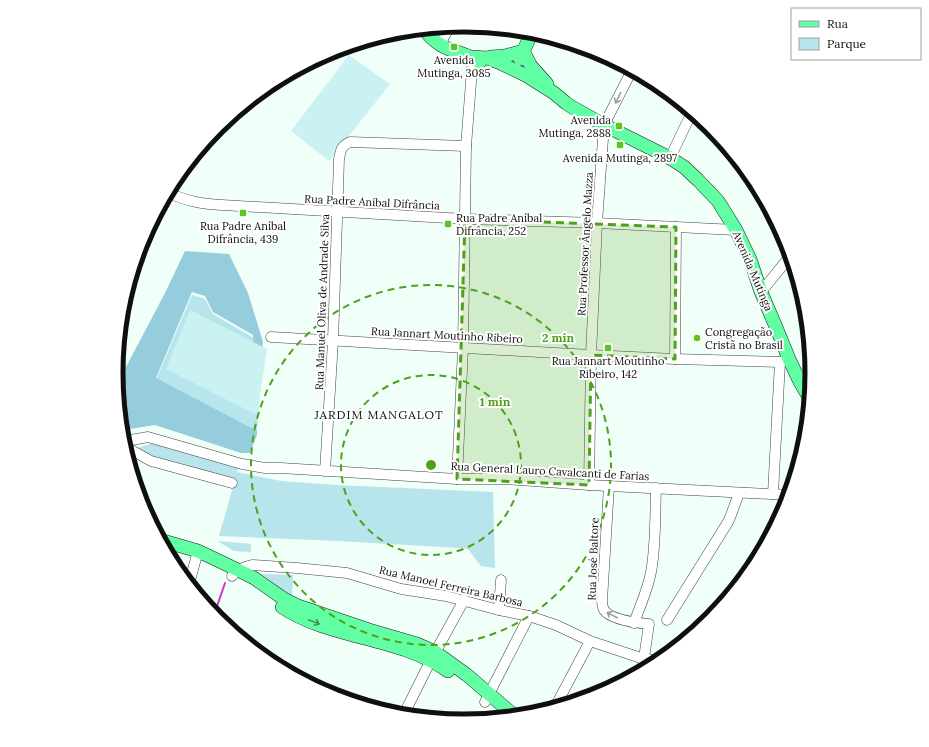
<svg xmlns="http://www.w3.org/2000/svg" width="929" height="747" viewBox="0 0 929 747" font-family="Lora,serif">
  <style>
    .green { fill: #b8e4ec }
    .forest { fill: #96cddd }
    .pitch { fill: #caf2f2 }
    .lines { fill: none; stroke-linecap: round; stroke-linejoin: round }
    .stream { stroke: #d336c8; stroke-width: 2 }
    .minor-casing { stroke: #424242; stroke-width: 11 }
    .major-casing { stroke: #202020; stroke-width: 14 }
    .minor { stroke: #fff; stroke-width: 10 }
    .major { stroke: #62fea4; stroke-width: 13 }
    .oneway { stroke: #9f9f9f }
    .oneway2 { stroke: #3d9261 }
    .marked { fill: #4ea11d; fill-opacity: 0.2; stroke: #4ea11d; stroke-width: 3; stroke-dasharray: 8 5; stroke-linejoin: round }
    .ring { fill: none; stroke: #4ea11d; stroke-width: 2; stroke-dasharray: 7 5 }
    .poi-dot { fill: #5ec520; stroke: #fff; stroke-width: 1.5 }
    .labels { text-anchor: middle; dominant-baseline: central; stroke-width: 4; stroke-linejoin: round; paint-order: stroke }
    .poi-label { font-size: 11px; fill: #0f0f0f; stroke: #fff }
    .street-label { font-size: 11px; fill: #0f0f0f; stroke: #fff }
    .neighbourhood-label { font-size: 12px; letter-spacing: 1px; fill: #0f0f0f; stroke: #fff }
    .rim { fill: none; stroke: #0f0f0f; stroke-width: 5 }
    .centre { fill: #4ea11d; stroke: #fff; stroke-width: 2 }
    .ring-label { font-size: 12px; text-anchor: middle; font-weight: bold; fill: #4ea11d; stroke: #fff; stroke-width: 4; stroke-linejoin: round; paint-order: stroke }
  </style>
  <rect width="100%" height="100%" fill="#f0fff7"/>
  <g class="green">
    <polygon points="192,295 205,299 213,314 254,338 262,359 257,433 156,380"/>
    <polygon points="156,442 240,464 237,472 281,481 336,485 493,492 495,568 481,566 468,549 460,548 337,541 219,536 235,480 151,459 132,450"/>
    <polygon points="219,541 251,544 251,552 234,551 219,542"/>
    <polygon points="262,574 293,575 292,597"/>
  </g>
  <polygon class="forest" points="185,251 229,254 248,293 263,342 262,356 254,351 253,335 213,312 205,296 192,292 156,378 257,431 257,435 250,453 241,453 155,425 130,429 122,437 117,384 165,293"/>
  <g class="pitch">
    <polygon points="349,55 390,84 329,161 291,131"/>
    <polygon points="190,310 267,349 257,415 166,369"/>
  </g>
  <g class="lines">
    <polyline class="stream" points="214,615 225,583"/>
    <defs>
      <g id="minor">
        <polyline points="440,45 449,27"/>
        <polyline points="670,158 692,112"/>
        <path d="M168,193C188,201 200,204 222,205L465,219L597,223L736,230"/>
        <polyline points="761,292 791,255"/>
        <polyline points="271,337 591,355 675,359 780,362 789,359"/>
        <polyline points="675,359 676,227"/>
        <polyline points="124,445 131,440 148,437 242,464 265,468 281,468 457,479 503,479 589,485 790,495"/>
        <polyline points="124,446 151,461 232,483"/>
        <path d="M325,471L333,341L339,159C341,150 341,146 350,142L466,146"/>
        <polyline points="457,479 463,348 466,146 473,57"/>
        <polyline points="589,485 591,355 597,223 604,125 632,70"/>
        <path d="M609,486L602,601C602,604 603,608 604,610C611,620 638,623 649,624L642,672"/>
        <polyline points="773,494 780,362"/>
        <polyline points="232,576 238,570 245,567 252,565 297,568 347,573 401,589 446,596 499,610 529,616 556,625 590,641 644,659 661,661"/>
        <polyline points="189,584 198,551"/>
        <polyline points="499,610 501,580"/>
        <polyline points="667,620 728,522 731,515 739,493"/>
        <path d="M634,623C640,606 648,589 651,572C656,546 655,515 656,488"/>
        <polyline points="485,702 529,616"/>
        <polyline points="554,709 590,641"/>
        <polyline points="403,716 431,660 464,600"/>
      </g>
      <g id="major">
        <path d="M424,29C441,53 459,49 480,62"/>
        <polyline points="473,57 487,58 500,63 527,76 554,93 566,103 572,107 604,125 670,158 684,167 698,180 718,201 736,230 750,259 761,292 776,327 789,359 800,382 810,399"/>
        <polyline points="490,57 505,56 523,51 531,66 547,84"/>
        <polyline points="520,59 532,32"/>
        <polyline points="160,540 198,551 238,570 254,578 284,599 298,606 369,630 417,644 435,652 467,675 516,717"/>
        <path d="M282,607C332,640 398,636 448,671"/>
      </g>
    </defs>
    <use href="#minor" class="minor-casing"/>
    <use href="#major" class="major-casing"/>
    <use href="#minor" class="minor"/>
    <use href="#major" class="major"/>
  </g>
  <defs><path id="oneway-shaft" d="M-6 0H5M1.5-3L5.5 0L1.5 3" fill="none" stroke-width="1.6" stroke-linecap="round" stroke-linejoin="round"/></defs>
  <g class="oneway">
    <use href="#oneway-shaft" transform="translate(618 98) rotate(116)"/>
    <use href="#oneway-shaft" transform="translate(612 615) rotate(-152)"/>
  </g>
  <use class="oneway2" href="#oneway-shaft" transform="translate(314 622) rotate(21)"/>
  <path class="marked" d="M465,219L676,227L675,359L591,355L589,485L457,479Z"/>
  <g class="ring">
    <circle cx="431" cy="465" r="90"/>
    <circle cx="431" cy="465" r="180"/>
  </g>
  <g class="poi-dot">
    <rect x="450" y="43" width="8" height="8" rx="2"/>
    <rect x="615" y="122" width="8" height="8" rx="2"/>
    <rect x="616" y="141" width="8" height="8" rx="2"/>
    <rect x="239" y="209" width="8" height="8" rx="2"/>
    <rect x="444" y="220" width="8" height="8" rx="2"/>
    <circle cx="697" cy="338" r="4"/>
    <rect x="604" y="344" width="8" height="8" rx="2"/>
  </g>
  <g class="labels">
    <g class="poi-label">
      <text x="454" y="60">Avenida<tspan x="454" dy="13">Mutinga, 3085</tspan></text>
      <text x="611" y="120" text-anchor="end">Avenida<tspan x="611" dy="13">Mutinga, 2888</tspan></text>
      <text x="620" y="158">Avenida Mutinga, 2897</text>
      <text x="456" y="218" text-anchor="start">Rua Padre Aníbal<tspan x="456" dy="13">Difrância, 252</tspan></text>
      <text x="243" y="226">Rua Padre Aníbal<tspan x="243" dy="13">Difrância, 439</tspan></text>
      <text x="705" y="332" text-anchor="start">Congregação<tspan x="705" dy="13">Cristã no Brasil</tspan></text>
      <text x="608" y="361">Rua Jannart Moutinho<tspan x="608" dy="13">Ribeiro, 142</tspan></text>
    </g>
    <g class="street-label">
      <text transform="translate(372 202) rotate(3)">Rua Padre Aníbal Difrância</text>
      <text transform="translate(585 244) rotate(-87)">Rua Professor Ângelo Mazza</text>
      <text transform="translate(753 271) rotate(67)">Avenida Mutinga</text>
      <text transform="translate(322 302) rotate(-88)">Rua Manuel Oliva de Andrade Silva</text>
      <text transform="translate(447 335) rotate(3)">Rua Jannart Moutinho Ribeiro</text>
      <text transform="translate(550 471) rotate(3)">Rua General Lauro Cavalcanti de Farias</text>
      <text transform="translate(593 559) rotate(-88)">Rua José Baltore</text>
      <text transform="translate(451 586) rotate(13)">Rua Manoel Ferreira Barbosa</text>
    </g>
    <g class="neighbourhood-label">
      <text x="379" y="414">JARDIM MANGALOT</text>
    </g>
  </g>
  <path d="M0 0H929V747H0ZM123 373a341 341 0 1 1 682 0a341 341 0 1 1-682 0Z" fill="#fff" fill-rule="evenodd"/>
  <path class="rim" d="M123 373a341 341 0 1 1 682 0a341 341 0 1 1-682 0Z"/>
  <circle cx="431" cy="465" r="6" class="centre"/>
  <g class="ring-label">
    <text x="558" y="342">2 min</text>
    <text x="495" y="406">1 min</text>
  </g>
  <rect x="791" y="8" width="130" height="52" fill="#ffffff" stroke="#9f9f9f"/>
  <rect x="799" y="21" width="20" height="6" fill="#62fea4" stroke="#9f9f9f"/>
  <text x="827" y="28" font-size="12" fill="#0f0f0f">Rua</text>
  <rect x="799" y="38" width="20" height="12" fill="#b8e4ec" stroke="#9f9f9f"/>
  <text x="827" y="48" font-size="12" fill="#0f0f0f">Parque</text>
</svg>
